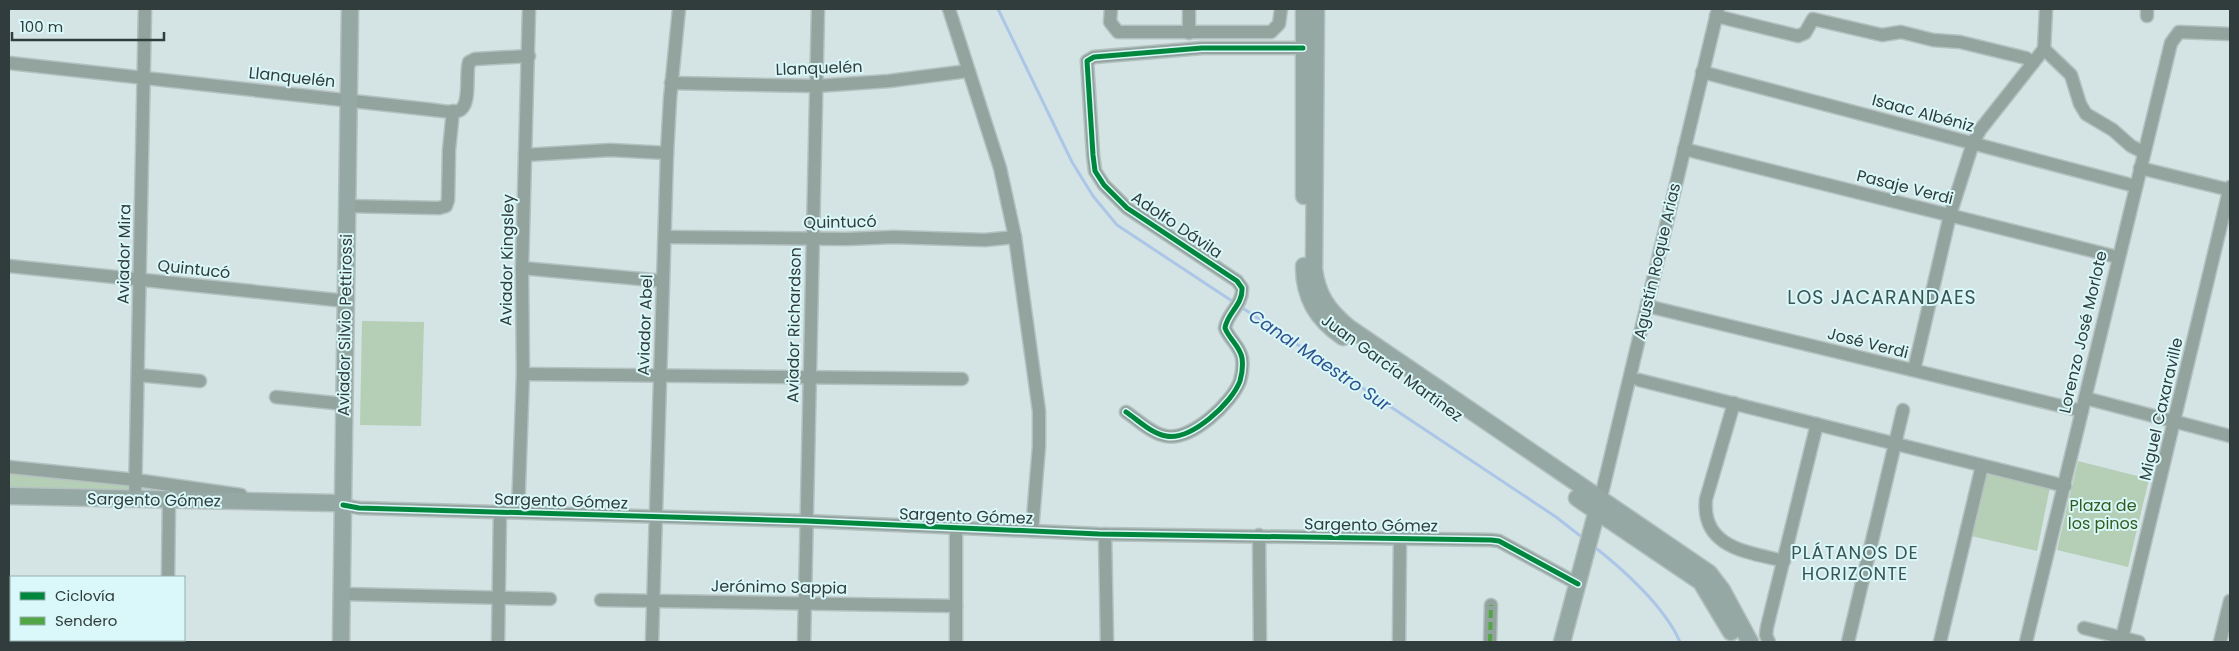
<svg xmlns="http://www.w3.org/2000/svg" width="2239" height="651" viewBox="0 0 2239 651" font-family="Poppins,sans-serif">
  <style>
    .green { fill: #b5ceb6 }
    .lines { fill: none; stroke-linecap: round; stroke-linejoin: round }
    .stream { stroke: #acc6e7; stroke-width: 3 }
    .minor-casing { stroke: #b5c1c1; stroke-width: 15 }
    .major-casing { stroke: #b5c1c1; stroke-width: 19 }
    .minor { stroke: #93a49f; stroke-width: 12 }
    .major { stroke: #95a8a3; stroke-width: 16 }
    .quiet { stroke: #52a646; stroke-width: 4; stroke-dasharray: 8 4; stroke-linecap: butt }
    .cycleway-casing { stroke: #daf8f9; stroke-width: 8 }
    .cycleway { stroke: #00873e; stroke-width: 5 }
    .labels { text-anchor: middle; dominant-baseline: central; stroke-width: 4; stroke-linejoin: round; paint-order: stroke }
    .street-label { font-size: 16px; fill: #313d3d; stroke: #daf8f9 }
    .park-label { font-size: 16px; fill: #305c1d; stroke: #daf8f9 }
    .water-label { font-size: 18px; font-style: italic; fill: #2e538d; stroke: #daf8f9 }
    .neighbourhood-label { font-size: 18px; letter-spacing: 1px; fill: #3b5556; stroke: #daf8f9 }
    .quarter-label { font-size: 19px; letter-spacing: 1px; fill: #3b5556; stroke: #daf8f9 }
  </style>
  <rect width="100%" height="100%" fill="#d4e4e4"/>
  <g class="green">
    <polygon points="362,321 424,322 421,426 360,425"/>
    <polygon points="2078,461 2149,479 2128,567 2057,550"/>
    <polygon points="9,473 132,484 129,495 9,492"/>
    <polygon points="1986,473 2050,487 2037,551 1971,536"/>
  </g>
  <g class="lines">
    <g class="stream">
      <polyline points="998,9 1072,162 1093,196 1117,225 1235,303"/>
      <polyline points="1241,307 1556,517 1583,538"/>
      <path d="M1592,545C1623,569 1665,607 1680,642"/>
    </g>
    <defs>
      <g id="minor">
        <polyline points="949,9 1000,168 1015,237 1039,411 1039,446 1032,531"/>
        <polyline points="1111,9 1110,22 1118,32 1271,32 1279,24 1281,9"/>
        <polyline points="2147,9 2147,16"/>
        <polyline points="1716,16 1798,36 1805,33 1813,19 1882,35 1901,32 1933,40 1960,42 2026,58 2033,63"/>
        <polyline points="1189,33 1189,9"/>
        <polyline points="2044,49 2071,75 2080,104 2086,114 2113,130 2131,146 2143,152"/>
        <path d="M9,63L434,110C441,111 451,113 458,111C472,107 465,74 469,62L475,59L529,56"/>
        <polyline points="1702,72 2135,186"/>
        <polyline points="671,83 816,86 889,81 968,71"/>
        <polyline points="1684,149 2117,257"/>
        <polyline points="525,155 610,150 667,153"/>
        <polyline points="2140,168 2230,190"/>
        <polyline points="347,206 439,208 446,206 448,200 449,150 453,111"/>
        <polyline points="665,237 847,239 893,237 985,240 1015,237"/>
        <polyline points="9,266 346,301"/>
        <polyline points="522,268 663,281"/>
        <polyline points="1647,306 2082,411"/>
        <polyline points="1914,370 1950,215 1973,143 1980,130 2044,49 2046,9"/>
        <polyline points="523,374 962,379"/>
        <polyline points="138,375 200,381"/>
        <polyline points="1639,380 2065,486"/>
        <polyline points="276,397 344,404"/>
        <polyline points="2085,398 2230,436"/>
        <path d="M1734,403L1706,499C1701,548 1748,552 1784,561"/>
        <path d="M1126,412C1138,420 1152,434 1166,436C1191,441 1232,403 1240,381C1242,374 1243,365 1242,358C1240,346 1229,339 1225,328C1227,313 1243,305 1242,288L1237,281L1127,208L1104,185L1095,171L1093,155L1087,61L1094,57L1202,48H1303"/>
        <polyline points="9,467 136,480 241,495"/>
        <polyline points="135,499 145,9"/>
        <polyline points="1600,501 1718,9"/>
        <polyline points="343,505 359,508 806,521 1099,534 1491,540 1499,541 1578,584"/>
        <polyline points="518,512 523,374 522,268 529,9"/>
        <polyline points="956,528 956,642"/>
        <polyline points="1105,534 1107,642"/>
        <polyline points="1259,535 1260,642"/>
        <polyline points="168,577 169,500"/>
        <polyline points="342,594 550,599"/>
        <polyline points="601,600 956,606"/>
        <polyline points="2084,628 2139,642"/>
        <polyline points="2122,638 2230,187"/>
        <polyline points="167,642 167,640"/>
        <polyline points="498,642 500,512"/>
        <polyline points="652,642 667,153 670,99 679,9"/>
        <polyline points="804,642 818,9"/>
        <polyline points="1399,642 1400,537"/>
        <polyline points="1490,642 1491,605"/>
        <polyline points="1769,642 1766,635 1767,627 1817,424"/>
        <polyline points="1848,642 1903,410"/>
        <polyline points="1940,642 1982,466"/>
        <path d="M2026,642C2076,443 2121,242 2171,43L2179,32L2230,34"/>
        <polyline points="2220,642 2230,601"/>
      </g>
      <g id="major">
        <path d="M1316,9L1314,269C1317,295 1328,310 1348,327L1709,573L1722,590L1750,642"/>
        <polyline points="1304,196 1304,9"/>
        <path d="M1304,266C1304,298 1317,319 1343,337"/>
        <polyline points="9,496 334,503 343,505"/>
        <polyline points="1577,498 1701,582 1731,632"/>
        <polyline points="341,642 350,9"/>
        <polyline points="1562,642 1599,503"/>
      </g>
    </defs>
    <use href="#minor" class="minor-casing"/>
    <use href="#major" class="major-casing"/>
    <use href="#minor" class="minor"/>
    <use href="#major" class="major"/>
    <polyline class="quiet" points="1490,642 1491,605"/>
    <defs>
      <g id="cycleway">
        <path d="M1126,412C1138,420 1152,434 1166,436C1191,441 1232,403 1240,381C1242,374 1243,365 1242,358C1240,346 1229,339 1225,328C1227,313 1243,305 1242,288L1237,281L1127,208L1104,185L1095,171L1093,155L1087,61L1094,57L1202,48H1303"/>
        <polyline points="343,505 359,508 806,521 1099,534 1491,540 1499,541 1578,584"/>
      </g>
    </defs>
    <use href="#cycleway" class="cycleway-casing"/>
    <use href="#cycleway" class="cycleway"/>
  </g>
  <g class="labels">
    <g class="street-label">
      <text transform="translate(819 68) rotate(-2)">Llanquelén</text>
      <text transform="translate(292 77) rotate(6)">Llanquelén</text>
      <text transform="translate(1923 113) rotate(15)">Isaac Albéniz</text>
      <text transform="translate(1905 187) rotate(14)">Pasaje Verdi</text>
      <text transform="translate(840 222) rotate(-1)">Quintucó</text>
      <text transform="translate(1177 225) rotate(34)">Adolfo Dávila</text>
      <text transform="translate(124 254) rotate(-89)">Aviador Mira</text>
      <text transform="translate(507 260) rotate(-89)">Aviador Kingsley</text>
      <text transform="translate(1657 261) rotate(-77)">Agustín Roque Arias</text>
      <text transform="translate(194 269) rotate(6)">Quintucó</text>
      <text transform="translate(345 325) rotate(-89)">Aviador Silvio Pettirossi</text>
      <text transform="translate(645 325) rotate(-88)">Aviador Abel</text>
      <text transform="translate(794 325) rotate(-89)">Aviador Richardson</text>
      <text transform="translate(2083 332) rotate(-77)">Lorenzo José Morlote</text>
      <text transform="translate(1868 343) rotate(14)">José Verdi</text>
      <text transform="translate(1392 368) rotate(36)">Juan García Martínez</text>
      <text transform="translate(2161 409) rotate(-77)">Miguel Caxaraville</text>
      <text transform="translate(154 500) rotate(1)">Sargento Gómez</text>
      <text transform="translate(561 501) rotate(2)">Sargento Gómez</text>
      <text transform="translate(966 516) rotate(2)">Sargento Gómez</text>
      <text transform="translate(1371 525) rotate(1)">Sargento Gómez</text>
      <text transform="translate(779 587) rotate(1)">Jerónimo Sappia</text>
    </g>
    <g class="park-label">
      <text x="2103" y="505">Plaza de<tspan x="2103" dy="18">los pinos</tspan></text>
    </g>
    <g class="water-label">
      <text transform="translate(1320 360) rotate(34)">Canal Maestro Sur</text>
    </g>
    <g class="neighbourhood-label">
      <text x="1855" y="552">PLÁTANOS DE<tspan x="1855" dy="21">HORIZONTE</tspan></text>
    </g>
    <g class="quarter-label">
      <text x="1882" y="297">LOS JACARANDAES</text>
    </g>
  </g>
  <rect width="2239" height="651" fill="none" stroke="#313d3d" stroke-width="20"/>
  <rect x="10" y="576" width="175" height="65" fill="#daf8f9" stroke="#96adae"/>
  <rect x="20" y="592" width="25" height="8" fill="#00873e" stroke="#96adae"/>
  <text x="55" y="601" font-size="15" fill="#313d3d">Ciclovía</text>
  <rect x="20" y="617" width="25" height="8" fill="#52a646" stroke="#96adae"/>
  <text x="55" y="626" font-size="15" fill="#313d3d">Sendero</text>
  <path d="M12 32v8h152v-8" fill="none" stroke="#313d3d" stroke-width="2.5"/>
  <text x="20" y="32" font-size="15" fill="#313d3d" stroke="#daf8f9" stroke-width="4" paint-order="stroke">100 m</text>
</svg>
